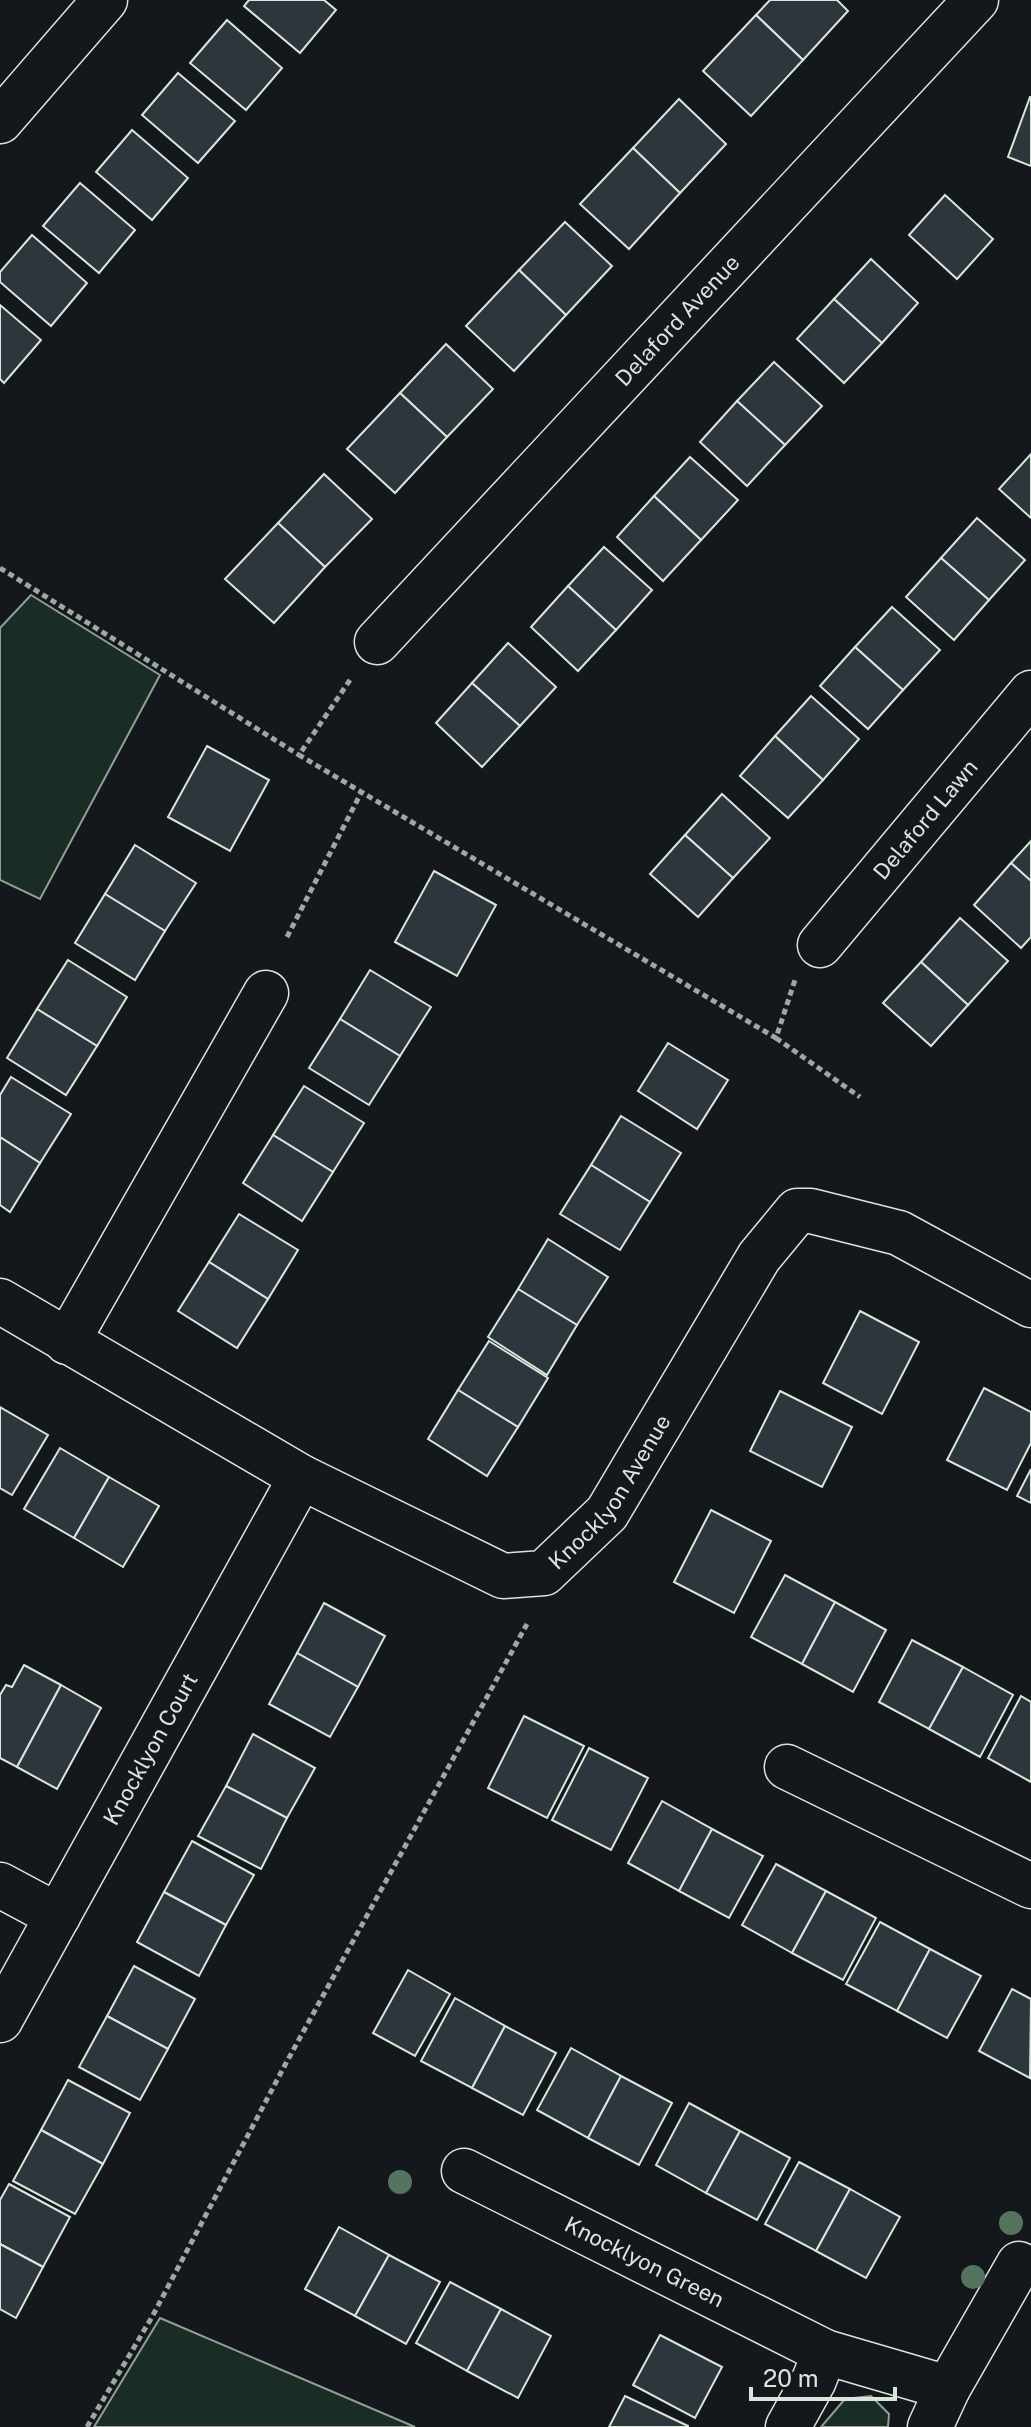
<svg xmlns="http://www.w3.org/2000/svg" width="1031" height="2427" viewBox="0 0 1031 2427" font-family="'Public Sans',sans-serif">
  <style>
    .green { fill: #1a2d24; stroke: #939e99; stroke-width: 2 }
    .building { fill: #2c363c; stroke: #d8e6dc; stroke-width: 2 }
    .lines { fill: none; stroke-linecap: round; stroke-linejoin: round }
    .minor-casing { stroke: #d8e6dc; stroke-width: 47 }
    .path { stroke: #9da8a2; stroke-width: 5; stroke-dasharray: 6 4; stroke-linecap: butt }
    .minor { stroke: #14181c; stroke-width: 44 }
    .tree { fill: #55745f }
    .labels { text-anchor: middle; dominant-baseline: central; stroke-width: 6; stroke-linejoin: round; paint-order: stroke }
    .street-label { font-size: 22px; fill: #d8e6dc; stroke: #14181c }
  </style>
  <rect width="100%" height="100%" fill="#14181c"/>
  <g class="green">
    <polygon points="31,595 160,675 40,899 0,880 0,628"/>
    <polygon points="160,2318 415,2427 94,2427"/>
    <polygon points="871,2396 889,2414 888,2427 821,2427 845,2399"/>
  </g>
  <g class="building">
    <polygon points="249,0 324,0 336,10 300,53 244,6"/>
    <polygon points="770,0 837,0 848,11 803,60 756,15"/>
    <polygon points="756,15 803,60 751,116 703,71"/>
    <polygon points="227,20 282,68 246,110 190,63"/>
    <polygon points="178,73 235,121 198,163 142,115"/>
    <polygon points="1030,97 1031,97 1031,166 1008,157"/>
    <polygon points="679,99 726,144 680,193 633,148"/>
    <polygon points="132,130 188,178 152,220 96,172"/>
    <polygon points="633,148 680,193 629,249 580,204"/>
    <polygon points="80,183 135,230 99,273 43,226"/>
    <polygon points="945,195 993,239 957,279 909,235"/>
    <polygon points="565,222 612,266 566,315 519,270"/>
    <polygon points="32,235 87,283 51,326 0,282 0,272"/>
    <polygon points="871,259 918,303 882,343 834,299"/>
    <polygon points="519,270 566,315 514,371 466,326"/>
    <polygon points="834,299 882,343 844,383 797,339"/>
    <polygon points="0,305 41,340 4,383 0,379"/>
    <polygon points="446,344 493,389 447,437 400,393"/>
    <polygon points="774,362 822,406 785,445 737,401"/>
    <polygon points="400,393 447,437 395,493 347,449"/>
    <polygon points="737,401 785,445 747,486 700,442"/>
    <polygon points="1031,454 1031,518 999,489"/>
    <polygon points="690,457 738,500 701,540 654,496"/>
    <polygon points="324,474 372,519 325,567 278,523"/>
    <polygon points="654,496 701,540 663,581 617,537"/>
    <polygon points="977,518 1025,560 989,600 941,558"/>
    <polygon points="278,523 325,567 274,623 225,579"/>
    <polygon points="604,547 652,590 616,630 568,586"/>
    <polygon points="941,558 989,600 954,640 906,597"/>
    <polygon points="568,586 616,630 578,671 531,627"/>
    <polygon points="892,607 940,650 903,690 855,647"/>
    <polygon points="508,643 556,687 520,726 472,683"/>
    <polygon points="855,647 903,690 868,729 820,686"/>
    <polygon points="472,683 520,726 482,767 436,723"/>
    <polygon points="811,696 859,739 823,780 775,736"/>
    <polygon points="775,736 823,780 788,818 740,776"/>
    <polygon points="207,746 269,780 230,851 168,817"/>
    <polygon points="722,794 770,838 733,878 685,835"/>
    <polygon points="685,835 733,878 698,917 650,874"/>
    <polygon points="1031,841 1031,881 1011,863"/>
    <polygon points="135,845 196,883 165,931 105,894"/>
    <polygon points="1011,863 1031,881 1031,937 1021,948 974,905"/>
    <polygon points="434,871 496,905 457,976 395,942"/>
    <polygon points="105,894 165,931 135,980 75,943"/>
    <polygon points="960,918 1008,961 968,1005 921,962"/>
    <polygon points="68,960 127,997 97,1046 37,1009"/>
    <polygon points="921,962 968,1005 931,1046 883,1003"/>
    <polygon points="370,970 431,1007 400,1056 340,1019"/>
    <polygon points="37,1009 97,1046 66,1095 7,1058"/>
    <polygon points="340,1019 400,1056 369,1105 309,1068"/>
    <polygon points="668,1043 728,1080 697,1129 638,1091"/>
    <polygon points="11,1077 71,1114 40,1163 0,1137 0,1095"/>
    <polygon points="304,1086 364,1123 333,1172 273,1135"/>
    <polygon points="621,1116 681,1153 650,1202 591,1165"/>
    <polygon points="273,1135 333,1172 302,1221 243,1183"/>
    <polygon points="0,1137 40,1163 10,1212 0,1205"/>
    <polygon points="591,1165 650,1202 620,1250 560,1214"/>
    <polygon points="239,1214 298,1250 268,1299 209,1262"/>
    <polygon points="548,1239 608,1277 577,1325 518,1289"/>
    <polygon points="209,1262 268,1299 237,1348 178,1311"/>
    <polygon points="518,1289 577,1325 547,1375 488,1337"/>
    <polygon points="860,1311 919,1342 882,1414 823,1383"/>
    <polygon points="489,1341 548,1378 518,1427 458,1390"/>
    <polygon points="984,1388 1031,1412 1031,1443 1007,1490 947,1460"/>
    <polygon points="458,1390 518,1427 487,1476 428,1439"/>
    <polygon points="780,1391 852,1427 822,1487 750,1451"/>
    <polygon points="0,1407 48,1435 12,1495 0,1488"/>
    <polygon points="60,1448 109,1477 74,1538 24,1509"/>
    <polygon points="1031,1469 1031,1503 1017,1496"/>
    <polygon points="109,1477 159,1506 123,1567 74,1538"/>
    <polygon points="711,1510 771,1541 734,1613 674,1582"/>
    <polygon points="785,1575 835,1602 802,1664 751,1637"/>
    <polygon points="835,1602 886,1630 853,1692 802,1664"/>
    <polygon points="324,1603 385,1636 358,1687 297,1653"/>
    <polygon points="912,1640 963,1667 929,1729 879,1702"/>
    <polygon points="297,1653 358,1687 330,1737 269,1704"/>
    <polygon points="24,1665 61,1685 17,1767 0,1758 0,1695 6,1685 12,1687"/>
    <polygon points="963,1667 1013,1695 980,1757 929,1729"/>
    <polygon points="61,1685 101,1708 57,1789 17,1767"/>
    <polygon points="1021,1696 1031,1702 1031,1782 988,1758"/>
    <polygon points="524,1716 584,1746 547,1818 488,1788"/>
    <polygon points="253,1734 315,1768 287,1818 226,1786"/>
    <polygon points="589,1748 648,1778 611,1850 552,1820"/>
    <polygon points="226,1786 287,1818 261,1869 198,1836"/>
    <polygon points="662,1801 712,1829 679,1891 628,1863"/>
    <polygon points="712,1829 763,1856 729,1918 679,1891"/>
    <polygon points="192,1841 254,1875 226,1925 164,1892"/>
    <polygon points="776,1864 826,1891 792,1953 742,1925"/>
    <polygon points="826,1891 876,1918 843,1980 792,1953"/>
    <polygon points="164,1892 226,1925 199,1976 137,1942"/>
    <polygon points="880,1922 930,1949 897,2011 846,1984"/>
    <polygon points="930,1949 981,1976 947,2038 897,2011"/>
    <polygon points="134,1966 195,1999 168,2049 107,2016"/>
    <polygon points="408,1970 450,1994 415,2056 373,2033"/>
    <polygon points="1012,1989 1031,1999 1030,2078 979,2051"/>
    <polygon points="455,1998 505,2026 472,2088 421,2061"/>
    <polygon points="107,2016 168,2049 140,2100 79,2067"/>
    <polygon points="505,2026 556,2053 523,2115 472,2088"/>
    <polygon points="571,2048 621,2076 588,2138 537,2110"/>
    <polygon points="621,2076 672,2103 639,2165 588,2138"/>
    <polygon points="68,2080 130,2113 103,2164 41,2130"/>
    <polygon points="689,2103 740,2131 706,2193 656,2165"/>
    <polygon points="41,2130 103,2164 75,2214 13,2181"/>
    <polygon points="740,2131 790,2158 757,2220 706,2193"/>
    <polygon points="799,2162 850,2189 816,2251 765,2224"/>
    <polygon points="9,2184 70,2217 43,2267 0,2244 0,2200"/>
    <polygon points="850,2189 900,2217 866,2278 816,2251"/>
    <polygon points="339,2227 389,2255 355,2316 305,2289"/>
    <polygon points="0,2244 43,2267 16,2318 0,2309"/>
    <polygon points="389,2255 440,2282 406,2344 355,2316"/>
    <polygon points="450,2282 501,2309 467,2371 416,2343"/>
    <polygon points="501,2309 551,2336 518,2398 467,2371"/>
    <polygon points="660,2335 722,2367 695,2418 633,2385"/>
    <polygon points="625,2396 688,2426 688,2427 609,2427"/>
  </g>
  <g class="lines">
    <defs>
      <g id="minor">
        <polyline points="0,121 105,0"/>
        <path id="s1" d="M377,642L976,0"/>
        <path id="s2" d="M820,945L1031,693"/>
        <path id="s3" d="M0,1301L301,1477L503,1576L544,1573L607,1513L759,1257L797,1211H811L899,1233L1031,1305"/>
        <polyline points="67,1342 266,993"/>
        <polyline points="787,1767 1031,1886"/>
        <polyline points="0,1885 58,1916"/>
        <path id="s4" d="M0,2020L301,1477"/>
        <path id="s5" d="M464,2171L825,2352L948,2388"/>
        <polyline points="788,2427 814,2380 825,2352"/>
        <polyline points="930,2427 948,2388 1019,2264"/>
      </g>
    </defs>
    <use href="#minor" class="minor-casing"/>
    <g class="path">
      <polyline points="0,568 299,755"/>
      <polyline points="350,680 299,755 776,1038 795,980"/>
      <polyline points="287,937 362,791"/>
      <polyline points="776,1038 860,1097"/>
      <polyline points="87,2427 152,2317 285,2065 527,1624"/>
    </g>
    <use href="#minor" class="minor"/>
  </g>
  <g class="tree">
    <circle cx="400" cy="2182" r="12"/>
    <circle cx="1011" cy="2223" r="12"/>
    <circle cx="973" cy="2277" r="12"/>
  </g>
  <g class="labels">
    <g class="street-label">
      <text stroke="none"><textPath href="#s1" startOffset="440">Delaford Avenue</textPath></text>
      <text stroke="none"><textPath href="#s2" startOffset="164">Delaford Lawn</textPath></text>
      <text stroke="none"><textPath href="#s3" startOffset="720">Knocklyon Avenue</textPath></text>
      <text stroke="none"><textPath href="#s4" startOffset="310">Knocklyon Court</textPath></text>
      <text stroke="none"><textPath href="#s5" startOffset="202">Knocklyon Green</textPath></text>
    </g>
  </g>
  <path d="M751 2387v12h144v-12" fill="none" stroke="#d8e6dc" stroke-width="4"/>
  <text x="763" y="2387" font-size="24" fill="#d8e6dc" stroke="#14181c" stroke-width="6" paint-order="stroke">20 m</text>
</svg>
